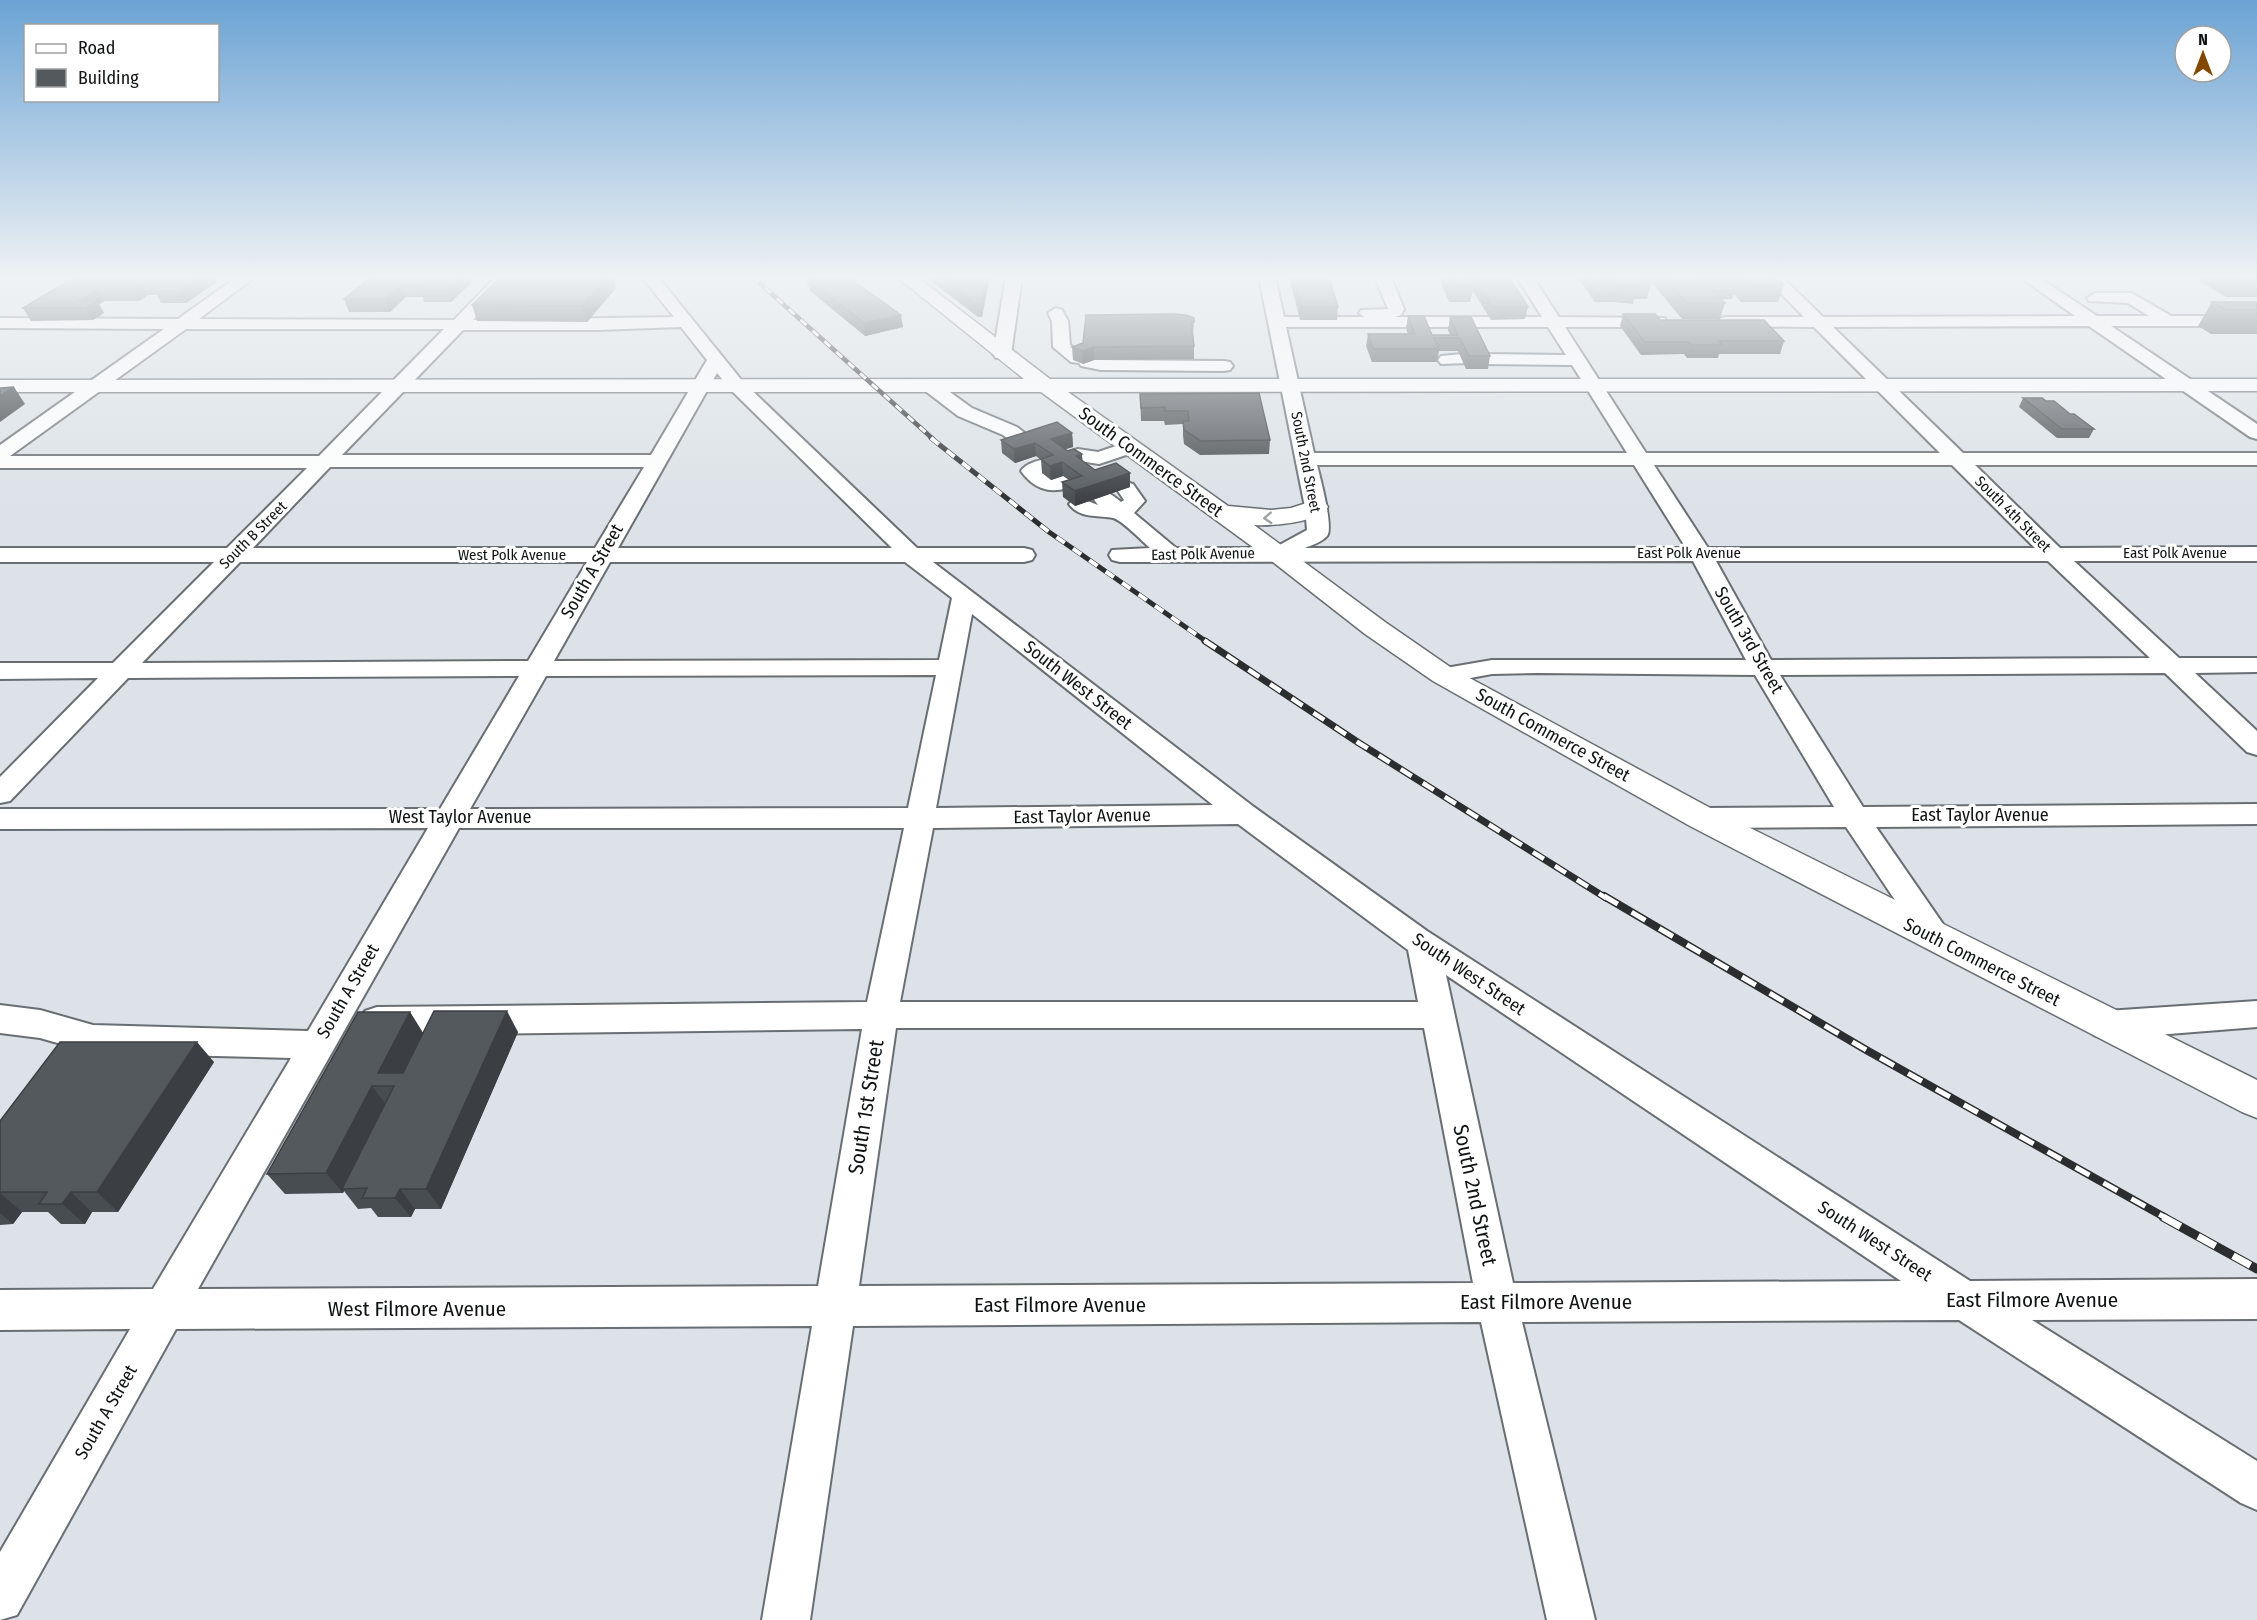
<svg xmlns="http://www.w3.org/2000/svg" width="2257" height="1620" viewBox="0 0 2257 1620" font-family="'Fira Sans Condensed',sans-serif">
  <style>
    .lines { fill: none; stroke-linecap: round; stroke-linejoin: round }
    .minor-casing { stroke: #696e73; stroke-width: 4 }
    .major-casing { stroke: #696e73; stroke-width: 3 }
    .minor { fill: #fff; fill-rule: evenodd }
    .major { fill: #fff; fill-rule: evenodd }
    .rail-far4-casing { stroke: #2b2d2f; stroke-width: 4.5 }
    .rail-far3-casing { stroke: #2b2d2f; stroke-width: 5 }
    .rail-far2-casing { stroke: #2b2d2f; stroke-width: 7 }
    .rail-far1-casing { stroke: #2b2d2f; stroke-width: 8 }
    .rail-casing { stroke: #2b2d2f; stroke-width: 9 }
    .rail-far4 { stroke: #fff; stroke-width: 3; stroke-dasharray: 8; stroke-linecap: butt }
    .rail-far3 { stroke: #fff; stroke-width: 4; stroke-dasharray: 10; stroke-linecap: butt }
    .rail-far2 { stroke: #fff; stroke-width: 4.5; stroke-dasharray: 13; stroke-linecap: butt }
    .rail-far1 { stroke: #fff; stroke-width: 5; stroke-dasharray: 16; stroke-linecap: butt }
    .rail { stroke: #fff; stroke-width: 7; stroke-dasharray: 20; stroke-linecap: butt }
    .wall { fill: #484d51 }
    .shaded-wall { fill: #3b3e42 }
    .building { fill: #54595e; stroke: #3b3e42; stroke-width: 1.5 }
    .oneway { stroke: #9fa0a1 }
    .labels { text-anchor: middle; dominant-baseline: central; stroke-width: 6; stroke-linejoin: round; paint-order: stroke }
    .far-street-label { font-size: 15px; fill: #101213; stroke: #fff }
    .street-label { font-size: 18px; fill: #101213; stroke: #fff }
    .near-street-label { font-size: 21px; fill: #101213; stroke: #fff }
  </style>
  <rect width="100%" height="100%" fill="#dce2e7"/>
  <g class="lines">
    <defs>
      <g id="minor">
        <path d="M237,277H255L199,319L454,320L496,277H513L473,320L674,317L642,277H658L743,382L917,548H1024L1032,550L1035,555L1032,560L1024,562H933L1254,807L1427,931L1970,1281L2257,1279V1319L2032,1320L2257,1461V1510L2241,1503L1959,1320L1522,1322L1595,1620H1547L1481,1322L853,1326L810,1620H762L812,1326L176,1329L17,1615L0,1620V1552L130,1329L0,1330V1290L153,1289L291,1058L93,1053L40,1038L0,1033V1005L40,1010L93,1025L308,1031L428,828L0,829V809H440L519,676L128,678L10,801L0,803V777L98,678L0,679V663H113L214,562H0V548H227L307,468H0V445L164,329L0,328V318L178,319ZM681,327L707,360L651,455H342L463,330H597ZM186,329H444L319,456H10ZM717,373L731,390L892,548H618ZM330,467H644L595,548H253ZM240,562H587L528,661L142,663ZM610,562H905L952,598L939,660L554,661ZM972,614L1213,805L936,808ZM936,675L908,808L470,809L546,676ZM1238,824L1408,950L1418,1002H900L933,828ZM459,828H904L867,1002L377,1007L365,1011L360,1021L365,1031L377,1035L862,1029L818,1286L198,1289ZM1446,975L1901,1281L1513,1283ZM896,1028H1424L1473,1283L859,1286Z"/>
        <polygon points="1006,277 1022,277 1011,354 1008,358 996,358 993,354"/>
        <path d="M1259,277H1275L1284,317H1364L1359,313L1361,310L1388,309L1375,277H1391L1404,309L1401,315L1394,317H1542L1517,277H1533L1559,317L1665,318L1667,322L1665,326L1659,327H1565L1646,453H1940L1814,327L1721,326L1719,322L1721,318L1727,317H1804L1765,277H1782L1823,317L2075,316L2020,277H2038L2097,316H2149L2128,303L2089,301L2087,298L2095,293H2132L2171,316H2257V326H2111L2257,424V439L2250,437L2089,326L1833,327L1963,453H2257V465H1975L2060,548L2257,547V561H2074L2179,658H2257V672L2195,673L2257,731V755L2247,752L2165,673L1780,675L1863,807L2257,804V824L1876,827L1954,940L1949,948L1938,952L1927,948L1846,827L1702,828L1692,825L1688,818L1692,811L1702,808L1834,807L1755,675L1538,673L1492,674L1443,683L1434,680L1430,675L1434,670L1492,660H1746L1693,561L1120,562L1112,560L1109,555L1112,550L1150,548C1142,541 1122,520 1113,518C1098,515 1080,519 1069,504L1073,500L1080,498L1098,505L1092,497L1095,493C1107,490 1112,495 1121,502L1124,500L1116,488L1119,484L1126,482L1133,484L1145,501L1134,513L1176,548H1274L1307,530L1305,507ZM1286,327H1548L1566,355L1483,354L1477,355L1474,359L1477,363L1483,364L1572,365L1627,453H1314ZM1317,465H1634L1686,548H1305C1312,545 1322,542 1327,536C1334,528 1320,477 1317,465ZM1654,465H1952L2035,548H1708ZM1716,561H2048L2150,658L1771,660Z"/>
        <polygon points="1056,308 1062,310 1068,321 1070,345 1085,357 1101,360 1224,361 1230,362 1233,366 1230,370 1224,371 1101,370 1081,366 1079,363 1071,362 1053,347 1052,321 1048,313"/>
        <polygon points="1462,354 1468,355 1471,359 1468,363 1441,364 1438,360 1441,356"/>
        <polygon points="930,381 936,382 972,408 1017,427 1040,445 1037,449 1023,449 1003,435 958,416 924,390 921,386 924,382"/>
        <path d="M1131,441L1138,443L1141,447L1138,451L1099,464L1079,461L1062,466L1057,465L1054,469L1046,472L1054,478L1069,474L1076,476L1079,480C1076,485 1073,485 1067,488C1049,494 1033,488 1021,471C1026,463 1043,458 1052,460L1055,456L1078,449L1098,452Z"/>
        <polygon points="2257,1001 2257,1027 2106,1039 2094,1035 2089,1025 2094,1015 2106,1011"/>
      </g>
      <path id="major" d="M897,277H917L1050,379H2257V391L1068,392L1228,506L1271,510L1291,508L1316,500L1325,502L1328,507C1317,523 1273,526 1254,525L1385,622L1453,669L1714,810L2257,1080V1118L2242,1112L1690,826L1433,681L1365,634L1269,559L1041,392H0V380L1024,379Z"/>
    </defs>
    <use href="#minor" class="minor-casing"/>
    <use href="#major" class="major-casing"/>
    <use href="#minor" class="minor"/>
    <use href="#major" class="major"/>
    <defs>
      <polyline id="rail-far4" points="753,277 933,439"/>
      <polyline id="rail-far3" points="931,438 1049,532 1207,642"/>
      <polyline id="rail-far2" points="1205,641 1359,743 1606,898"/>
      <polyline id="rail-far1" points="1604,896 1868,1051 2166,1218"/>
      <polyline id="rail" points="2163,1217 2257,1269"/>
    </defs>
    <use href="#rail-far4" class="rail-far4-casing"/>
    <use href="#rail-far3" class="rail-far3-casing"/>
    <use href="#rail-far2" class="rail-far2-casing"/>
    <use href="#rail-far1" class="rail-far1-casing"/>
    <use href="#rail" class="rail-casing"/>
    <use href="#rail-far4" class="rail-far4"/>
    <use href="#rail-far3" class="rail-far3"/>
    <use href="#rail-far2" class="rail-far2"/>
    <use href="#rail-far1" class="rail-far1"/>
    <use href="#rail" class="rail"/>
  </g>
  <g class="wall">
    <polygon points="75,277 217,282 186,303 161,303 157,295 148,295 139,301 105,301 99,304 104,313 93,320 31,321 23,308"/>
    <polygon points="371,277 471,283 451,302 424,302 423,297 406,297 390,312 349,312 344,299"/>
    <polygon points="806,277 848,277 903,327 865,336 810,291 810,288 808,286"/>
    <polygon points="931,277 989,277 989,280 982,317 978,317 931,281"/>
    <polygon points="1290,277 1329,277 1338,307 1337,320 1300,320 1290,281"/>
    <polygon points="1442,277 1509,277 1528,307 1525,319 1491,320 1473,291 1470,302 1449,302 1441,283"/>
    <polygon points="1579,277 1647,277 1651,283 1647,299 1634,299 1633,304 1614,302 1595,302 1579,279"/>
    <polygon points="1649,277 1702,277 1703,278 1721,278 1721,277 1775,277 1784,285 1778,302 1741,302 1734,294 1732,299 1722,299 1725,303 1720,319 1682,319 1649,279"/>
    <polygon points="2198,277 2257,277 2257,297 2226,297 2196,279"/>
    <polygon points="616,288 587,322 477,321 472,305"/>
    <polygon points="2212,302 2257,302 2257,334 2211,334 2198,326"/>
    <polygon points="1623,314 1660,320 1784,341 1780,354 1719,354 1718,358 1687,358 1684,354 1641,355 1620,326"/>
    <polygon points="1408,316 1432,335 1450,335 1448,330 1450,317 1490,356 1488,369 1466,369 1458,351 1439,351 1437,362 1372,362 1366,346 1368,334 1408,334 1406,328"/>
    <polygon points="1194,322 1193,334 1194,346 1194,359 1094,360 1083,364 1073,360 1072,347 1083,343"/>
    <polygon points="1140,394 1270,440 1269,454 1200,455 1184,444 1183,435 1183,424 1165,425 1164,421 1141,421"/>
    <polygon points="2023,398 2046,401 2070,414 2094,429 2089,438 2057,438 2019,407"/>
    <polygon points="1072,433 1073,447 1065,449 1068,451 1082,454 1082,461 1095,470 1130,487 1075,506 1063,497 1062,482 1069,480 1063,476 1051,480 1042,473 1041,460 1036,456 1015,463 1002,453 1001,440"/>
    <polygon points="410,1012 423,1033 518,1032 441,1209 415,1209 411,1217 378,1217 371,1208 358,1209 344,1191 343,1193 285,1194 267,1174"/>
    <polygon points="214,1062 118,1212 92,1212 85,1224 61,1224 48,1212 22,1212 13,1224 0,1225 0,1121"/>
  </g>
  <g class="shaded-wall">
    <polygon points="200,277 214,277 217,282 186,303 179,291"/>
    <polygon points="460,277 469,277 471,283 451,302 446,290"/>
    <polygon points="607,277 613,277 616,288 587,322 582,306"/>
    <polygon points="986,277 989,277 989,280 982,317 981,304"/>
    <polygon points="141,283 148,295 139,301 132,289"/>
    <polygon points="401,285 406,297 390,312 385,299"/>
    <polygon points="98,289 105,301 99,304 104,313 93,320 86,308 79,301"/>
    <polygon points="901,315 903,327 865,336 864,323"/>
    <polygon points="1094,347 1094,360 1083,364 1082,351"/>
    <polygon points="14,387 25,404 0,422 0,396"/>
    <polygon points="1072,433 1073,447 1052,453 1051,439"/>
    <polygon points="1035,443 1036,456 1015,463 1014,449"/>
    <polygon points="1082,454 1083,468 1076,456"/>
    <polygon points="1062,462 1063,476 1051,480 1050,466"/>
    <polygon points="1130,473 1130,487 1075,506 1075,491"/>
    <polygon points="507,1011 518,1032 441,1209 426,1189"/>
    <polygon points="410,1012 423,1033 395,1088 378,1073"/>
    <polygon points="197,1042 214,1062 118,1212 97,1192"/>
    <polygon points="372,1086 387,1106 342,1189 344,1191 343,1193 326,1173"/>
    <polygon points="400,1189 415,1209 411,1217 395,1198"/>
    <polygon points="71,1192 92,1212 85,1224 62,1204"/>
    <polygon points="0,1193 22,1212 13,1224 0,1213"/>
  </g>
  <g class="building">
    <polygon points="75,277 200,277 179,291 155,291 168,283 141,283 132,289 98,289 79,301 97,301 86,308 23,308"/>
    <polygon points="371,277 460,277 446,290 420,290 425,285 401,285 385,299 344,299"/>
    <polygon points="501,277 607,277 582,306 472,305"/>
    <polygon points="809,277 848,277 901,315 864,323 808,279 811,278"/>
    <polygon points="941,277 986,277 981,304 976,304"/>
    <polygon points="1293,277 1329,277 1338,307 1301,307"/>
    <polygon points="1448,277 1469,277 1473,286 1452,286"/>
    <polygon points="1474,277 1509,277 1528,307 1493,307"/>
    <polygon points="1585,277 1603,277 1616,293 1597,293"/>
    <polygon points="1611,277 1647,277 1651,283 1634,283 1637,287 1618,286"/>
    <polygon points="1665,277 1702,277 1725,303 1687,303"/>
    <polygon points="1739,277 1775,277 1784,285 1747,285"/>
    <polygon points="2229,277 2257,277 2257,281 2236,281"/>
    <polygon points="1703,278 1721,278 1735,290 1714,291"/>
    <polygon points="2212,302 2257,302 2257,310 2226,310"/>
    <polygon points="1175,314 1186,315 1194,318 1194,322 1191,322 1194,346 1094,347 1082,351 1072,347 1083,343 1086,315"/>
    <polygon points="1623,314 1655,314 1660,320 1764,320 1784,341 1719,341 1722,345 1691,345 1688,342 1645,342"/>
    <polygon points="1408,316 1424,316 1432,335 1458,335 1450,317 1471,317 1490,356 1469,356 1460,338 1434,338 1439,349 1373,349 1368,334 1415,334"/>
    <polygon points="14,387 0,396 0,388"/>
    <polygon points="1259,393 1270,440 1201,441 1184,430 1183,421 1189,421 1188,411 1165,411 1165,407 1141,408 1140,394"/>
    <polygon points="2023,398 2042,398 2046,401 2054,401 2070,414 2074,414 2094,429 2062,429"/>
    <polygon points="1057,422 1072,433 1051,439 1068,451 1074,449 1082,454 1076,456 1095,470 1116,463 1130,473 1075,491 1062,482 1082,476 1062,462 1050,466 1041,459 1053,455 1035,443 1014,449 1001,440"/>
    <polygon points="434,1011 507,1011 426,1189 400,1189 395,1198 362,1198 367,1188 342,1189 394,1086 372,1086 326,1173 267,1174 358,1012 410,1012 378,1073 403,1073"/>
    <polygon points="60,1042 197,1042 97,1192 71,1192 62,1204 39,1204 47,1192 0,1192 0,1121"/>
  </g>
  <defs><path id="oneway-chevron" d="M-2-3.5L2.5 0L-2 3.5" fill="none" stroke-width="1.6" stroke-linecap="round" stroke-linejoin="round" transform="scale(1.5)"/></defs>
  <use class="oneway" href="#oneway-chevron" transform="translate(1268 518) rotate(177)"/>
  <linearGradient id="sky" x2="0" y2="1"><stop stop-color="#6ba3d4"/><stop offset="0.55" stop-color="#eff2f4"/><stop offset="1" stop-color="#eff2f4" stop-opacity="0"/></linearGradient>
  <rect width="2257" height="504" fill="url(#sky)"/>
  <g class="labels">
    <g class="far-street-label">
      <text transform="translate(1306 462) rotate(79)">South 2nd Street</text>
      <text transform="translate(2013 514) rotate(45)">South 4th Street</text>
      <text transform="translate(253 535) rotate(-45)">South B Street</text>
      <text x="1689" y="553">East Polk Avenue</text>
      <text x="2175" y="553">East Polk Avenue</text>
      <text transform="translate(1203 554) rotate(-1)">East Polk Avenue</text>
      <text x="512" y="555">West Polk Avenue</text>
    </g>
    <g class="street-label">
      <text transform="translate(1151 462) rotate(36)">South Commerce Street</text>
      <text transform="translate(592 571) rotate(-60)">South A Street</text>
      <text transform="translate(1749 640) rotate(60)">South 3rd Street</text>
      <text transform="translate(1078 685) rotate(38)">South West Street</text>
      <text transform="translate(1553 735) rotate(29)">South Commerce Street</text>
      <text x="1980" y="815">East Taylor Avenue</text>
      <text transform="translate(1082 816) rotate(-1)">East Taylor Avenue</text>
      <text x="460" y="817">West Taylor Avenue</text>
      <text transform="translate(1982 962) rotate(27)">South Commerce Street</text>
      <text transform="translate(1469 974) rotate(34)">South West Street</text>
      <text transform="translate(348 991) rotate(-60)">South A Street</text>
      <text transform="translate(1875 1241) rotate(33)">South West Street</text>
      <text transform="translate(106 1412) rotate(-60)">South A Street</text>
    </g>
    <g class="near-street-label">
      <text transform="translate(866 1107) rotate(-81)">South 1st Street</text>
      <text transform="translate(1475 1195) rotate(78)">South 2nd Street</text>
      <text x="2032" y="1300">East Filmore Avenue</text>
      <text x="1546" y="1302">East Filmore Avenue</text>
      <text x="1060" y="1305">East Filmore Avenue</text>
      <text x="417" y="1309">West Filmore Avenue</text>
    </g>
  </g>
  <rect x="24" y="24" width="195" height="78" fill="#ffffff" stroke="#9fa0a1" stroke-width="1.5"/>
  <rect x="36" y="44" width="30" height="9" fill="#ffffff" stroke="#9fa0a1" stroke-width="1.5"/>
  <text x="78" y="54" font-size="18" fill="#101213">Road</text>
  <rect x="36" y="69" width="30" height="18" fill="#54595e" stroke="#9fa0a1" stroke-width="1.5"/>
  <text x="78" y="84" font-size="18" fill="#101213">Building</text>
  <g transform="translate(2203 54)"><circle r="28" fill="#ffffff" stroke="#9fa0a1" stroke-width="1.5"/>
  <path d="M0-4.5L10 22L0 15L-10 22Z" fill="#834800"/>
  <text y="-9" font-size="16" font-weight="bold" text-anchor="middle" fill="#101213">N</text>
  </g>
</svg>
